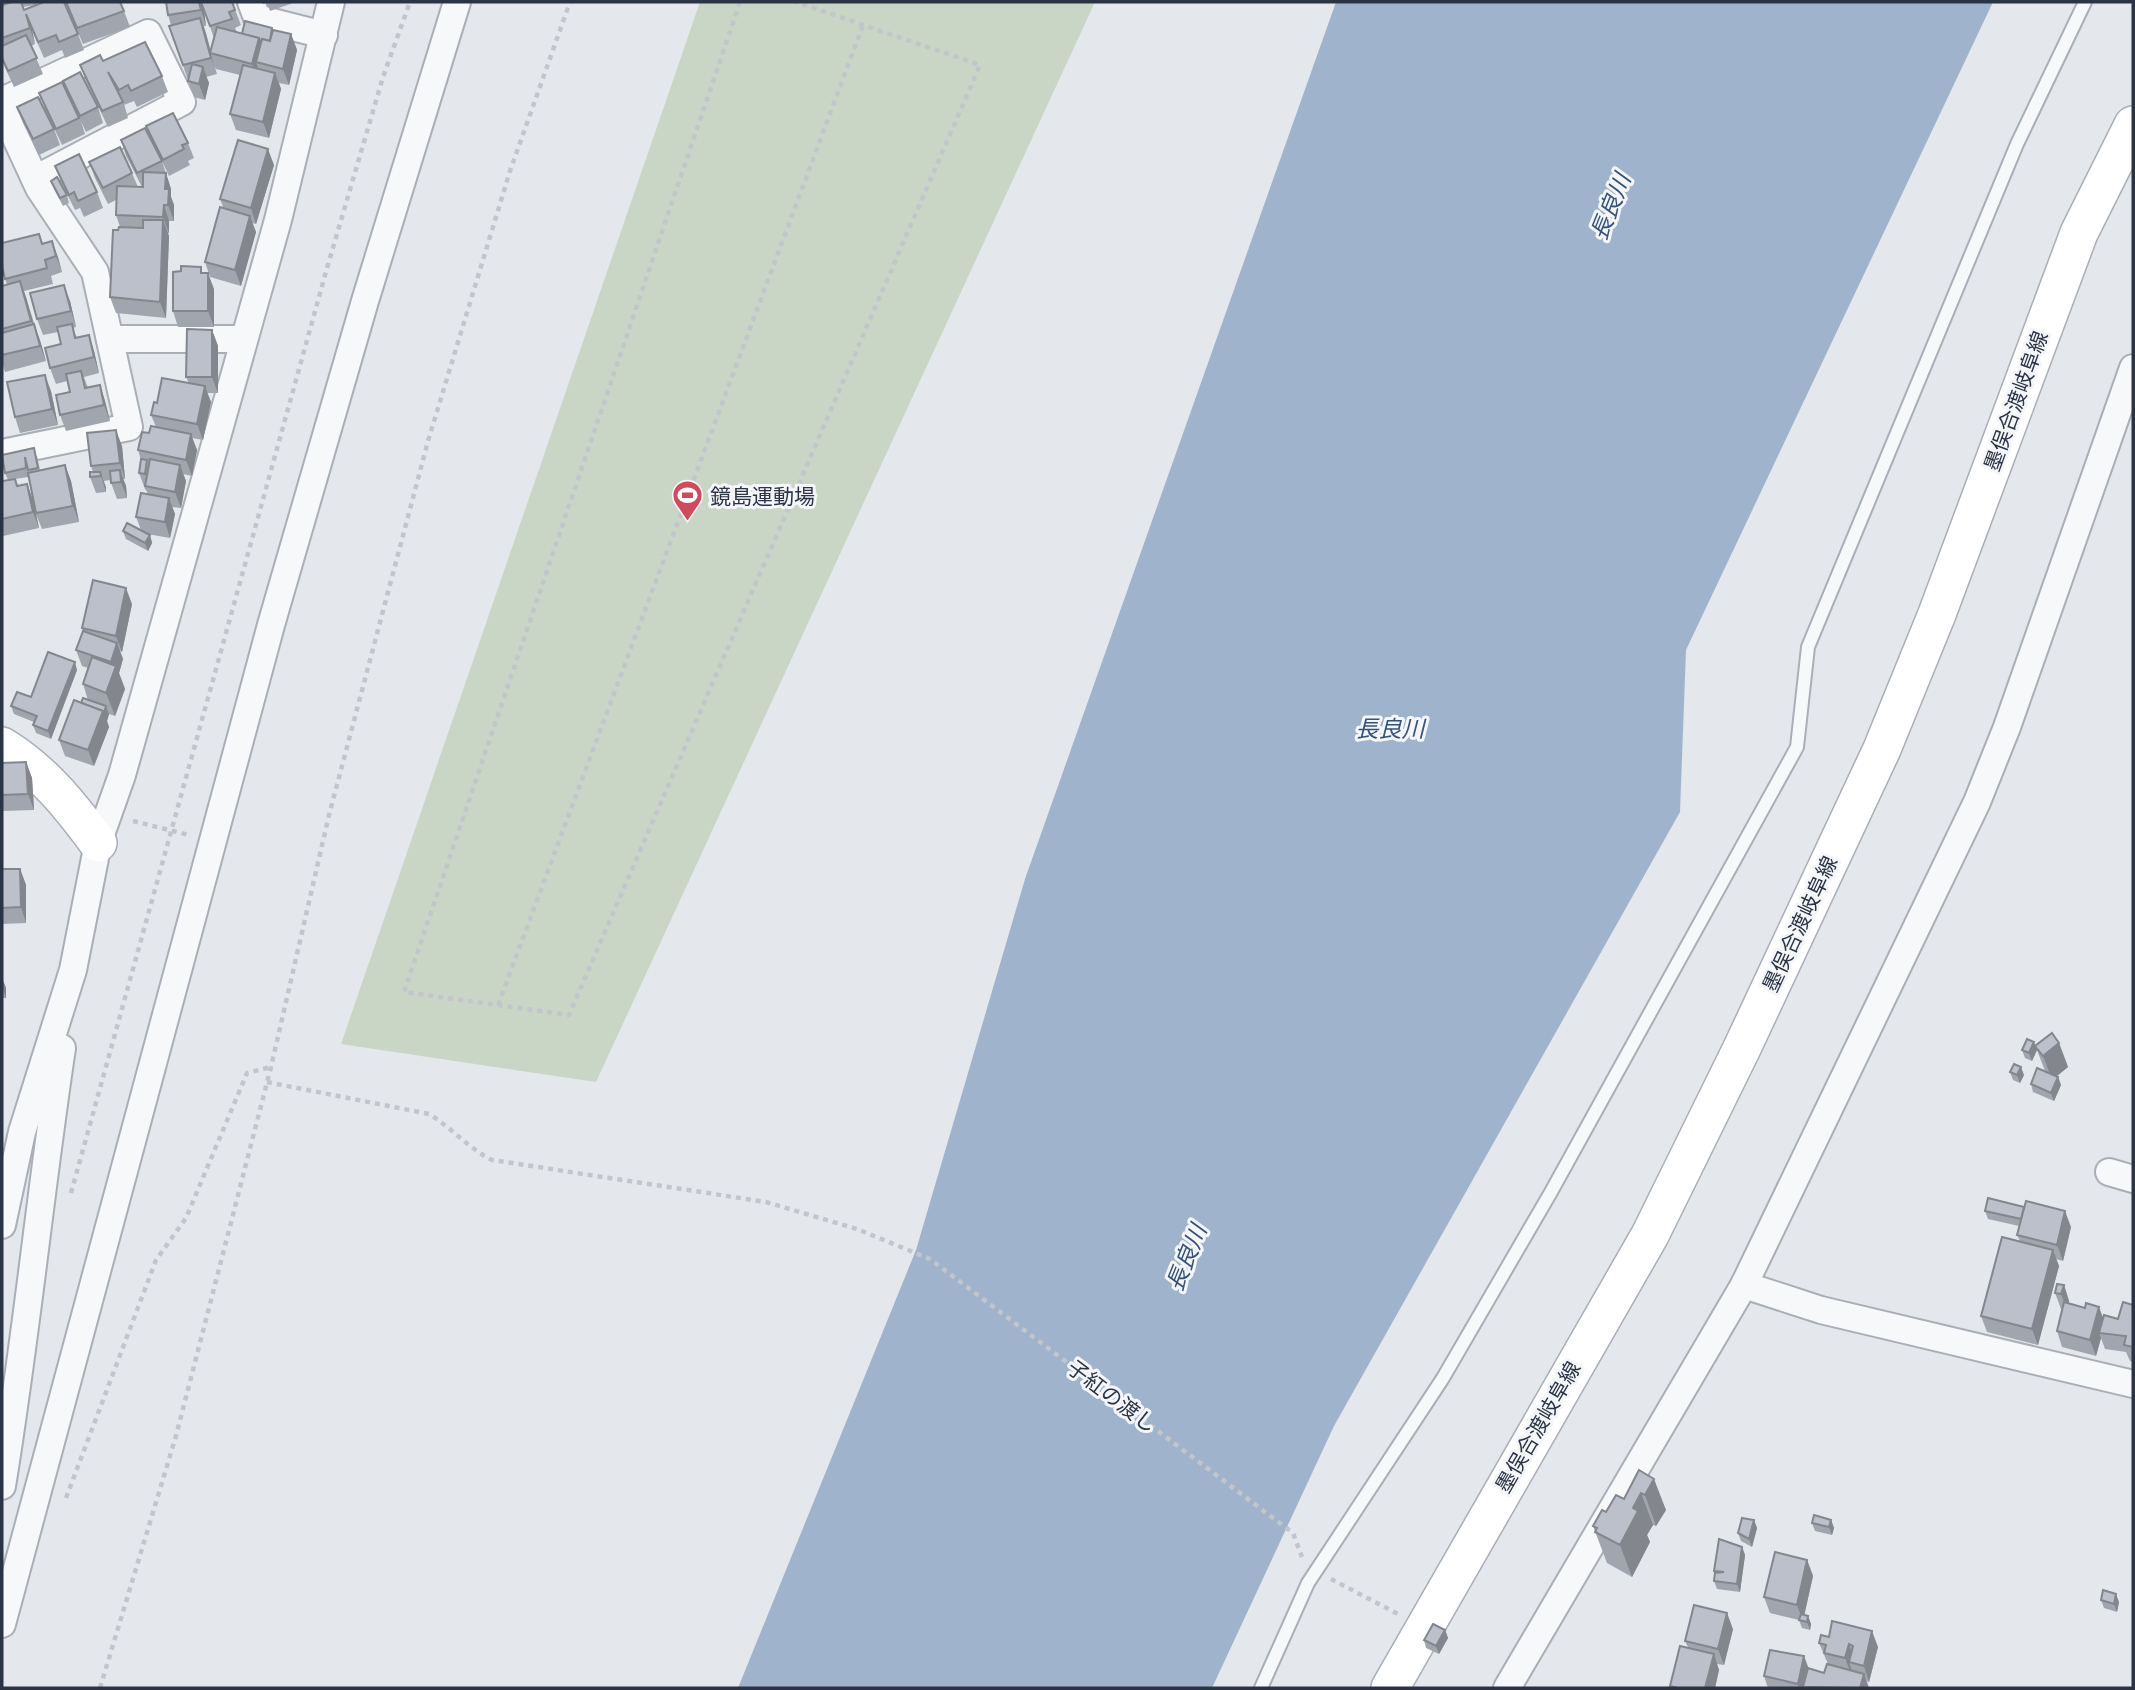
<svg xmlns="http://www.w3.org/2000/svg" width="2135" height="1690" viewBox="0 0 2135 1690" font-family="'Work Sans','Noto Sans JP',sans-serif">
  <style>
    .green { fill: #c9d6c5 }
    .water { fill: #9fb4cc }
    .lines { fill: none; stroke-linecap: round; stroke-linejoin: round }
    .lane-casing { stroke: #a9aeb7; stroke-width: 16 }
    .street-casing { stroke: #a9aeb7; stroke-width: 30 }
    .secondary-casing { stroke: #a9aeb7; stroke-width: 40 }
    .path { stroke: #c2c5cb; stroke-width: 4.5; stroke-dasharray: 5 5; stroke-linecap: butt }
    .lane { stroke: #f7f8fa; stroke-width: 12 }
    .street { stroke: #f7f8fa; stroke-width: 26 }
    .secondary { stroke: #fff; stroke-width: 37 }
    .wall { fill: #a1a5ae; fill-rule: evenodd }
    .shaded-wall { fill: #83868d }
    .building { fill: #bbc0ca; stroke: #83868d; stroke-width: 2 }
    .labels { text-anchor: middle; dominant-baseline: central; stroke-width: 6; stroke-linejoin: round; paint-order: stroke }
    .street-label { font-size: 21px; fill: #2b3445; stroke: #f4f6f9 }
    .poi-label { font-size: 21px; fill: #2b3445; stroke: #f4f6f9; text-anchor: start }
    .water-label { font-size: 23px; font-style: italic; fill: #34527a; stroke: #f4f6f9 }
  </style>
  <rect width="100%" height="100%" fill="#e4e7ec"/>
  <polygon class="green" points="700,2 1095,2 596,1082 341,1044"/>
  <polygon class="water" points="1336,2 1993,2 1686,650 1680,812 1334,1426 1212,1688 738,1688 916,1250 1025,879"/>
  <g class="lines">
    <defs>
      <polyline id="lane" points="1261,1688 1308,1583 1443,1378 1551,1192 1797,747 1808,647 2017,144 2085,2"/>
      <g id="street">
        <polyline points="251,2 257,18 324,35"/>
        <polyline points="2,101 148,33 182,102 35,179"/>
        <polyline points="2,108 39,188 95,272 129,427 2,453"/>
        <polyline points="110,339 244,339"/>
        <polyline points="2109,1172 2133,1179"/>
        <polyline points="2,1225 22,1132 73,970 98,843 122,775 278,220 331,2"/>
        <polyline points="1744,1285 1821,1310 2133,1384"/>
        <path d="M2,1486C26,1340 40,1194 62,1048"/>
        <polyline points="2,1624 271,625 365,301 457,2"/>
        <polyline points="1507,1688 1744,1285 1977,802 2007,727 2133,368"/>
      </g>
      <g id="secondary">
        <path d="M2,746C43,771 70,805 98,843"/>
        <polyline points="1390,1688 1650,1235 1742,1048 1882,749 1937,614 2079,233 2133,125"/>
      </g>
    </defs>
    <use href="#lane" class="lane-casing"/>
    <use href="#street" class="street-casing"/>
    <use href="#secondary" class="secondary-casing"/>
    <g class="path">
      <polyline points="740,2 404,992 569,1015 980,65 796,2"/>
      <polyline points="133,821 189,835"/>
      <polyline points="498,1005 863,25"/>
      <path d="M267,1082L429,1114C452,1128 468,1148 492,1160L766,1202L857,1229L930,1259L1293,1533L1302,1557"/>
      <polyline points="71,1193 327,268 383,77 410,2"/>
      <polyline points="66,1498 156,1260 186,1218 247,1073 271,1067"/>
      <polyline points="1331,1579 1398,1614"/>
      <polyline points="100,1688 176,1436 271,1067 329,815 428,441 510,171 570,2"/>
    </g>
    <use href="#lane" class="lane"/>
    <use href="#street" class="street"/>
    <use href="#secondary" class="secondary"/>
  </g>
  <g class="wall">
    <path d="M2,2H37V5L78,34L84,50L65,58L62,50L44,58L32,30L35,44L31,46L43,74L14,87L2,61ZM36,5L24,10L23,7Z"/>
    <polygon points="65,2 124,11 130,27 83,44"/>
    <path d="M232,2L241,25L235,28L237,32L242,34L273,30L291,34L297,50L289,85L279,83L281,89L269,138L236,130L230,114L240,75L216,69L214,65L217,74L206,77L209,83L205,100L194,97L169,26L171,25L168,15ZM204,10L214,38L211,51L204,26H206Z"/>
    <polygon points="262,2 296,2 270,11 267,3 263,4"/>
    <polygon points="103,61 162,76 168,92 137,107 134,101 124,105 124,104 128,118 108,127 86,81 80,65"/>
    <polygon points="63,81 98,107 103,123 86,132 81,121 85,134 62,145 45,109 39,93 68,94"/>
    <polygon points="17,107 54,129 60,145 39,155 23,123"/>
    <polygon points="146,126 188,143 194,158 188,161 190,165 169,176 162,161 171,189 171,197 174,205 174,221 169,221 169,233 168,233 169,236 166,318 116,313 110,297 118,230 120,227 116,215 116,200 108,204 95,178 89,162 132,173 138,187 142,187 126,156 121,140 152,142"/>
    <polygon points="274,165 256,224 252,223 256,232 241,286 210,277 205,262 224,209 220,199"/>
    <polygon points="55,166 97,192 103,208 84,217 80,208 75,210 61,182"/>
    <polygon points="51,181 67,195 69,203 63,206 54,189"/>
    <polygon points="39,234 43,243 52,241 62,272 51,276 53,284 24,291 46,361 5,372 2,362 2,286 7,284 5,279"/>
    <polygon points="214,289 214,327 178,327 173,311"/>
    <polygon points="70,301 76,327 73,328 77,338 94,351 99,373 84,377 88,388 100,385 105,401 110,421 66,431 60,415 70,392 67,381 56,384 50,368 61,344 58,332 43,335 37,319"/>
    <polygon points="212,330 218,346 218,393 207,393 211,402 203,440 192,438 197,450 192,476 183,474 186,481 181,508 172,507 175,514 170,538 147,534 150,535 152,543 148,551 126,539 123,531 141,530 136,517 148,494 146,490 145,489 139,473 141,460 138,450 149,433 156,427 151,415 157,403 189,383 186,377"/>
    <polygon points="51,391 58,425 20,433 15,417"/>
    <polygon points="122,446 125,479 123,479 126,486 127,498 117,499 110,480 104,481 106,492 96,493 90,477 93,472 91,466"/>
    <path d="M37,456L40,470L65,465L71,481L79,522L42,529L36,514L39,528L3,536L2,481L8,480L5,473ZM28,477L33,500L27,484L18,486L15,479Z"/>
    <polygon points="132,604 122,652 120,651 123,659 119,673 125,689 115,716 109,714 107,721 109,727 94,766 65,756 59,740 81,703 88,700 83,684 88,668 82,666 76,650 83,632 82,628"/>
    <polygon points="77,670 51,739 36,733 33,725 34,722 14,714 11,706 31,697"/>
    <polygon points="26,762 32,778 34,810 2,811 2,763"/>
    <polygon points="2,869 20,869 26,885 26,923 2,924"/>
    <polygon points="2,980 6,988 6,998 2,998"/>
    <polygon points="2059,1043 2068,1067 2057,1076 2058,1077 2061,1085 2054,1101 2033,1092 2031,1084 2045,1071 2037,1050 2032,1061 2025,1058 2022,1050 2035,1046"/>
    <polygon points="2010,1072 2024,1075 2020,1083 2013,1080"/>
    <polygon points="1985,1211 2071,1227 2063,1261 2056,1259 2059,1266 2038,1345 1987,1332 1981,1316 2020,1241 2017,1235 2019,1226 1988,1219"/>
    <polygon points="2064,1285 2069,1301 2069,1304 2103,1317 2118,1319 2133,1305 2133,1362 2130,1361 2126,1352 2105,1349 2101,1338 2096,1356 2062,1347 2057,1331 2062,1309 2061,1309 2055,1293"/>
    <polygon points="1639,1470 1666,1510 1656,1526 1653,1525 1647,1535 1650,1542 1632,1577 1607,1563 1593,1526 1606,1512 1624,1499"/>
    <polygon points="1754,1520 1757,1528 1752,1547 1741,1541 1738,1533"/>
    <polygon points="1831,1520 1834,1528 1832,1535 1815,1531 1812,1523"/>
    <polygon points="1742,1547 1745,1555 1740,1592 1717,1589 1714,1581 1714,1571"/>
    <polygon points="1807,1560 1813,1576 1804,1615 1808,1616 1811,1624 1810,1630 1802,1628 1799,1620 1770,1613 1764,1597"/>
    <polygon points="2101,1600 2119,1602 2117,1612 2104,1608"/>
    <polygon points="1733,1629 1724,1665 1717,1664 1719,1670 1715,1688 1671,1688 1670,1686 1688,1647 1685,1641"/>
    <polygon points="1445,1630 1448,1638 1439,1654 1426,1648 1424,1640"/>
    <polygon points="1821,1635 1878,1647 1869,1682 1866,1681 1869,1688 1768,1688 1764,1676 1809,1669 1824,1673 1828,1664 1819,1643"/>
  </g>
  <g class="shaded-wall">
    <polygon points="199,2 203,2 206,26 201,10"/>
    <polygon points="26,14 32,30 35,44 30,28"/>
    <polygon points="200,18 206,34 211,54 210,53 217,74 211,58"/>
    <polygon points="291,34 297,50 289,85 283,69"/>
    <polygon points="259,38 264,54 256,62 260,73 258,80 252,64"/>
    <polygon points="203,67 209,83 205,100 199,84"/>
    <polygon points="275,73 281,89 269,138 263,122"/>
    <polygon points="268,149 274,165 256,224 251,208"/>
    <polygon points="166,173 171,189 171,197 174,205 174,221 168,205 165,189"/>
    <polygon points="164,205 169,221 169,233 163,217"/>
    <polygon points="250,216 256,232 241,286 235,270"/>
    <polygon points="163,220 169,236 166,318 160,302"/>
    <polygon points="52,241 58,257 62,272 56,256"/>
    <polygon points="208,273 214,289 214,327 208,311"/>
    <polygon points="20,281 26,297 37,337 31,321"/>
    <polygon points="64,285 70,301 76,327 71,311"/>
    <polygon points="34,324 40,340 46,361 40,346"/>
    <polygon points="212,330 218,346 218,393 212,377"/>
    <polygon points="89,335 94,351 99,373 94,357"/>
    <polygon points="45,375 51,391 58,425 52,409"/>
    <polygon points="100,385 105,401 110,421 104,405"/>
    <polygon points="205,386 211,402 203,440 197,424"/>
    <polygon points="116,430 122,446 125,479 120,463"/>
    <polygon points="191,434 197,450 192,476 186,460"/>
    <polygon points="65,465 71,481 79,522 73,506"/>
    <polygon points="180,465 186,481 181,508 175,492"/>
    <polygon points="120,470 126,486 127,498 121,482"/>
    <polygon points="100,472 106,487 106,492 101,476"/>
    <polygon points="27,484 33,500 39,528 33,512"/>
    <polygon points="169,498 175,514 170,538 165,522"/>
    <polygon points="150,535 152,543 148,551 145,543"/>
    <polygon points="126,588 132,604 122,652 116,636"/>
    <polygon points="117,643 123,659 119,673 125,689 115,716 106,693 114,670 111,662"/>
    <polygon points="75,662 77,670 51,739 48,731"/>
    <polygon points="106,706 109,714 107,721 109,727 94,766 88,750 103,711"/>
    <polygon points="26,762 32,778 34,810 28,794"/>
    <polygon points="20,869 26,885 26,923 21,907"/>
    <polygon points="3,980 6,988 6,998 3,990"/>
    <polygon points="2034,1042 2037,1050 2032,1061 2029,1053"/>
    <polygon points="2059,1043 2068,1067 2052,1080 2043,1056"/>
    <polygon points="2021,1067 2024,1075 2020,1083 2017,1075"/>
    <polygon points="2058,1077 2061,1085 2054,1101 2051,1093"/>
    <polygon points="2065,1211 2071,1227 2063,1261 2057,1245"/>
    <polygon points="2053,1250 2059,1266 2038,1345 2032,1329"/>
    <polygon points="2064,1285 2069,1301 2067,1310 2061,1294"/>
    <polygon points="2099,1307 2105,1323 2099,1333 2101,1338 2096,1356 2090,1340"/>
    <polygon points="1654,1479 1666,1510 1656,1526 1645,1495"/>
    <polygon points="1641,1493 1653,1525 1647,1535 1650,1542 1632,1577 1620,1545 1633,1508"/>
    <polygon points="1754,1520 1757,1528 1752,1547 1749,1539"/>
    <polygon points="1831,1520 1834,1528 1832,1535 1829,1527"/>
    <polygon points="1742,1547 1745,1555 1740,1592 1737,1584"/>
    <polygon points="1807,1560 1813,1576 1803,1621 1797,1605"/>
    <polygon points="2116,1594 2119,1602 2117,1612 2114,1604"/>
    <polygon points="1727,1613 1733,1629 1724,1665 1718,1649"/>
    <polygon points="1808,1616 1811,1624 1810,1630 1807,1622"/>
    <polygon points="1445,1630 1448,1638 1439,1654 1436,1646"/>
    <polygon points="1872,1631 1878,1647 1869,1682 1864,1666"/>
    <polygon points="1849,1644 1854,1660 1849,1662 1852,1671 1851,1674 1845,1658"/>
    <polygon points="1714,1654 1719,1670 1715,1688 1705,1688"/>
    <polygon points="1804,1656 1810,1672 1803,1688 1799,1688 1798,1684"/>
    <polygon points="1864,1674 1869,1688 1860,1688"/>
  </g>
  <g class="building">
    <polygon points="12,2 21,2 24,10 44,2 64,2 78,34 59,42 56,35 38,42 26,14 30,28 2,38 2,5"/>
    <polygon points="66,2 120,2 124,11 77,28"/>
    <polygon points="166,2 199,2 201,10 168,15"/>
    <polygon points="201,2 232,2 235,10 229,12 232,19 210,26"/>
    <polygon points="200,18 211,58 183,65 169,26"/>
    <polygon points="245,21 272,28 270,41 262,39 260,42 259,38 242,34"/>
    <polygon points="217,27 259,38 252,64 210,53"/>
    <polygon points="273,30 291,34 283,69 256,62 262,39 270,41"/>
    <polygon points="26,35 37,58 8,71 2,58 2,46"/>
    <polygon points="145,42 162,76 131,91 128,85 119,90 108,72 123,102 102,111 80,65 100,55 103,61"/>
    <polygon points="192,64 203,67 199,84 188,81"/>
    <polygon points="243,65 275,73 263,122 230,114"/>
    <polygon points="80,72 98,107 80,116 63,81"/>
    <polygon points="62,82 79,118 56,129 39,93"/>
    <polygon points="38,97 54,129 33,139 17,107"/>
    <polygon points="173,113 188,143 182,145 184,149 163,160 146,126"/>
    <polygon points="145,128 162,161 137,173 121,140"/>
    <polygon points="238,140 268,149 251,208 220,199"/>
    <polygon points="120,147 132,173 103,188 89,162"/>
    <polygon points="79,154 97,192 78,201 74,192 69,195 55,166"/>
    <polygon points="143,172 166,173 165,189 169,189 168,205 164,205 163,217 116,215 117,186 143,187"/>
    <polygon points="57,177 67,195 60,198 51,181"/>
    <polygon points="220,207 250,216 235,270 205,262"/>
    <polygon points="143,220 163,220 160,302 110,297 113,230 118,230 119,227 143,228"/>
    <polygon points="39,234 42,244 52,241 56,256 45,260 47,268 5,279 2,266 2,243"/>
    <polygon points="181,266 201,267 201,273 208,273 208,311 173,311 173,272 181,271"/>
    <polygon points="20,281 31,321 2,329 2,286"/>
    <polygon points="64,285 71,311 37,319 30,293"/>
    <polygon points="34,324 40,346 2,355 2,333"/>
    <polygon points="72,324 75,338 89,335 94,357 50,368 45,348 61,344 57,327"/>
    <polygon points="187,329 212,330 212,377 186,377"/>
    <polygon points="81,371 85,388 100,385 104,405 60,415 56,395 70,392 66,374"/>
    <polygon points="45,375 52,409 15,417 7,382"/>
    <polygon points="162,378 205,386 197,424 151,415 154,402 157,403"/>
    <polygon points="151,426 191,434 186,460 138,450 142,432 149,433"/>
    <polygon points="116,430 120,463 91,466 87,433"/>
    <polygon points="34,448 38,468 28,470 25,457 26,468 5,473 2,455"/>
    <polygon points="141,459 147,460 145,474 139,473"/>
    <polygon points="150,459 180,465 175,492 145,486"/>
    <polygon points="65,465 73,506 36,513 28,473"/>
    <polygon points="120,470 121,482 111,483 110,471"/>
    <polygon points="90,472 100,472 101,476 90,477"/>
    <polygon points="15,479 17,486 27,484 33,512 2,519 2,481"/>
    <polygon points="141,493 169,498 165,522 136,517"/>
    <polygon points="127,523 150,535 145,543 123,531"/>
    <polygon points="93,580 126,588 116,636 82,628"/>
    <polygon points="83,631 117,643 111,662 76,650"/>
    <polygon points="48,652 75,662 48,731 33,725 37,716 11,706 17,692 31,697"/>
    <polygon points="92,657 116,666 106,693 83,684"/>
    <polygon points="83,698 106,706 104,713 103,711 81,703"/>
    <polygon points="74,700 103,711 88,750 59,740"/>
    <polygon points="26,762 28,794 2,795 2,763"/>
    <polygon points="2,869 20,869 21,907 2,908"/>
    <polygon points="2052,1033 2059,1043 2043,1056 2035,1046"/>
    <polygon points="2027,1039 2034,1042 2029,1053 2022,1050"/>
    <polygon points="2014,1064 2021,1067 2017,1075 2010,1072"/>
    <polygon points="2037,1068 2058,1077 2051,1093 2031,1084"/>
    <polygon points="1988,1198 2024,1207 2021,1219 1985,1211"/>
    <polygon points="2026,1201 2065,1211 2057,1245 2017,1235"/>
    <polygon points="2002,1237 2053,1250 2032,1329 1981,1316"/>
    <polygon points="2057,1284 2064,1285 2061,1294 2055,1293"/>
    <polygon points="2064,1302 2085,1308 2086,1303 2099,1307 2090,1340 2057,1331"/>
    <polygon points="2123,1302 2133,1305 2133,1347 2124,1345 2126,1336 2099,1333 2104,1315 2118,1319"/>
    <polygon points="1639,1470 1654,1479 1645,1495 1641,1493 1633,1508 1638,1511 1620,1545 1595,1532 1597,1528 1593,1526 1602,1510 1606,1512 1616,1495 1624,1499"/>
    <polygon points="1814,1515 1831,1520 1829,1527 1812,1523"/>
    <polygon points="1742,1518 1754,1520 1749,1539 1738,1533"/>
    <polygon points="1719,1539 1742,1547 1737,1584 1714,1581 1715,1573 1724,1572 1714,1571"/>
    <polygon points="1775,1552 1807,1560 1797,1605 1764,1597"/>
    <polygon points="2103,1590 2116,1594 2114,1604 2101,1600"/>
    <polygon points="1694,1605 1727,1613 1718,1649 1685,1641"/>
    <polygon points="1801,1614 1808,1616 1807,1622 1799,1620"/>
    <polygon points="1832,1621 1872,1631 1864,1666 1849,1662 1853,1646 1849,1644 1845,1658 1824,1653 1826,1645 1819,1643 1821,1635 1829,1637"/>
    <polygon points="1433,1624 1445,1630 1436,1646 1424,1640"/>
    <polygon points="1680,1646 1714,1654 1705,1688 1678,1688 1670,1686"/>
    <polygon points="1770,1650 1804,1656 1798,1684 1764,1676"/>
    <polygon points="1827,1664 1864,1674 1860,1688 1803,1687 1808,1668 1824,1673"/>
  </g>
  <defs>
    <symbol id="stadium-pin" viewBox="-11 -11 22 30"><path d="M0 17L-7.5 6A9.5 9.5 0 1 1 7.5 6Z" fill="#d1495b" stroke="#f4f6f9"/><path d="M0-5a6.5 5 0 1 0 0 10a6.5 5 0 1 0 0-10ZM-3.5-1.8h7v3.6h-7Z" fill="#fff"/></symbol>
  </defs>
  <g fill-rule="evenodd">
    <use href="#stadium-pin" x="670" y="478" width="35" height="47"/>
  </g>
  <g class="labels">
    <g class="street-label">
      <text transform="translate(2016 401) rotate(-70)">墨俣合渡岐阜線</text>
      <text transform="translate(1800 924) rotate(-65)">墨俣合渡岐阜線</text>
      <text transform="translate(1112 1396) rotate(37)">子紅の渡し</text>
      <text transform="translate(1538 1427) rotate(-60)">墨俣合渡岐阜線</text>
    </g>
    <g class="poi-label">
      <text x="710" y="496">鏡島運動場</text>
    </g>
    <g class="water-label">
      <text transform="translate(1611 207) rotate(-68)">長良川</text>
      <text x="1390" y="729">長良川</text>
      <text transform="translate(1187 1258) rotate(-68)">長良川</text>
    </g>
  </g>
  <rect width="2135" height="1690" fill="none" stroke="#2b3445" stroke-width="7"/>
</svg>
